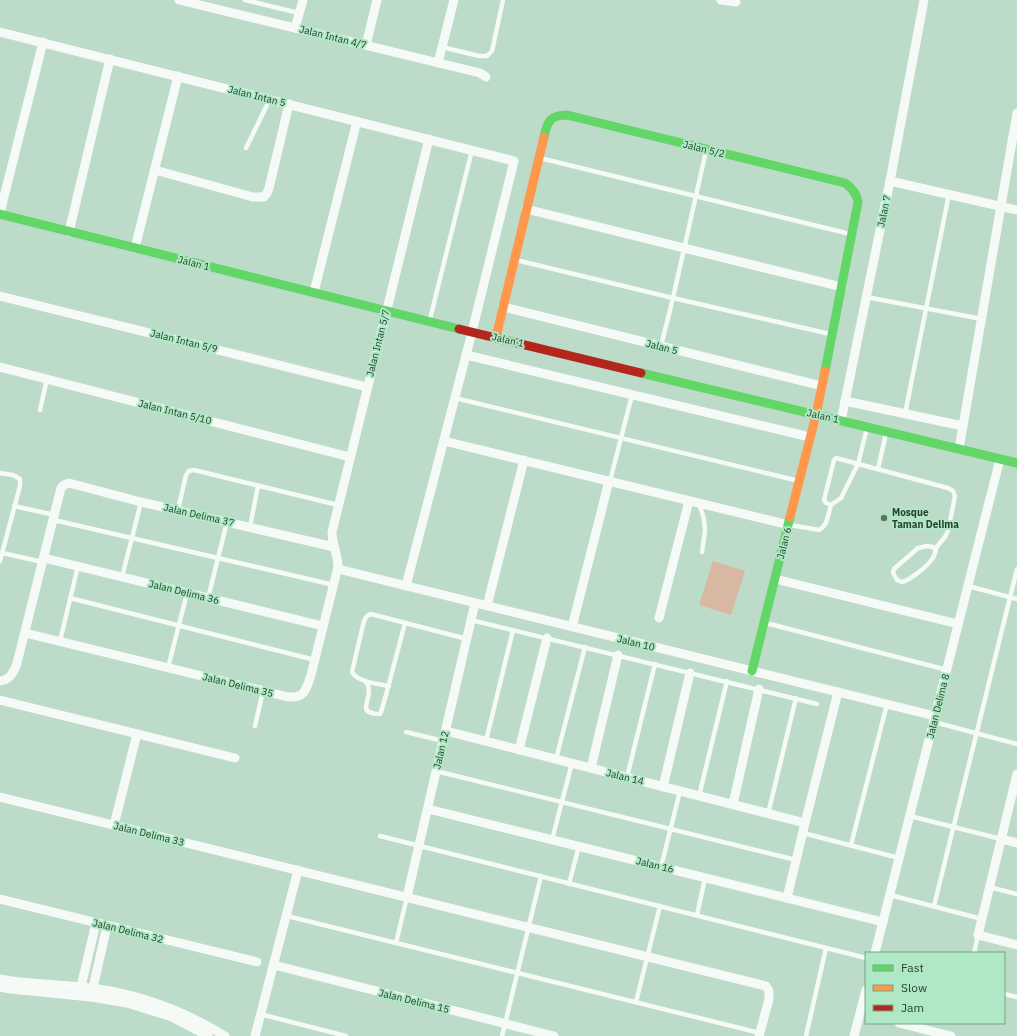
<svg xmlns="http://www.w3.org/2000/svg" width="1017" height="1036" viewBox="0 0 1017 1036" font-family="'IBM Plex Sans',sans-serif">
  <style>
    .green { fill: #d8b8a3 }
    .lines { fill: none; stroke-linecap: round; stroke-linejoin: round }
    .lane { stroke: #f5faf7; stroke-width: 4.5 }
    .street { stroke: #f5faf7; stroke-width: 9 }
    .fast { stroke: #63d668; stroke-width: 9 }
    .slow { stroke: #ff974d; stroke-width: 9 }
    .jam { stroke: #b3261e; stroke-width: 9 }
    .poi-dot { fill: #5c7666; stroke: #afe8c4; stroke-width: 1.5 }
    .labels { text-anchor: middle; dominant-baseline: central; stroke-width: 4; stroke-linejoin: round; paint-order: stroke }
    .street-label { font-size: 10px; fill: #283f31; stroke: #afe8c4 }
    .poi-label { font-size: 10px; font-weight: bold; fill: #283f31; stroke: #afe8c4; text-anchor: start }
  </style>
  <rect width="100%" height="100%" fill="#bcdbc8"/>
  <polygon class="green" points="713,561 745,571 731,615 699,605"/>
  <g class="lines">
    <g class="lane">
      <polyline points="245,0 299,13"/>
      <polyline points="442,47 479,56 487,56 492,51 503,0"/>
      <polyline points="246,148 270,99"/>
      <polyline points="540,158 850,234"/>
      <polyline points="516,260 673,298 830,334"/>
      <polyline points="866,297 982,319"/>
      <polyline points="430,319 472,150"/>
      <polyline points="661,346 673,298 706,151"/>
      <polyline points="455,398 799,481"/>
      <polyline points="40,410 47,379"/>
      <polyline points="905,414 949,194"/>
      <polyline points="878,469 886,433"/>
      <polyline points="0,473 13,475 20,479 20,486 0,561"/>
      <polyline points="610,481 632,395"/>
      <polyline points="699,503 704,519 705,531 702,552"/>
      <polyline points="831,505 826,503 824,500 834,460 836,458 948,488 953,491 955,496 948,531 945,537 935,549"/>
      <polyline points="14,506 55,515"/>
      <polyline points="178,510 186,475 189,471 194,470 338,505"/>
      <polyline points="54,520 334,585"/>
      <polyline points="790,525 819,530 822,528 826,523 831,505 841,498 858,464 867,428"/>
      <polyline points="250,527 258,486"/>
      <path d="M927,546L933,547L936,550C935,553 934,557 932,559C928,566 910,580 902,582L897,580L893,573L894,569L918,548Z"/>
      <polyline points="2,553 43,562"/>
      <polyline points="122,577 141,502"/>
      <polyline points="968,586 1017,599"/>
      <polyline points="70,598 315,660"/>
      <polyline points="208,598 227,522"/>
      <polyline points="471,620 817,704"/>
      <polyline points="766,623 947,670"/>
      <polyline points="60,641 78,566"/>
      <polyline points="168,668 187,593"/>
      <path d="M366,682C372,689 367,699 366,707C366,713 374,714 380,714L381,712L386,695L405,623"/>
      <path d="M389,686C378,684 357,682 352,672L364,621C366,617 367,615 371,614L467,639"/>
      <polyline points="934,722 1017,744"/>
      <polyline points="255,726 263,691"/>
      <polyline points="406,732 443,741"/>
      <polyline points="486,741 513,630"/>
      <polyline points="556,759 585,647"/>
      <polyline points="436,771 796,860"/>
      <polyline points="627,777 655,664"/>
      <polyline points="699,796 727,681"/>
      <polyline points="768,814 796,698"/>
      <polyline points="910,816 1001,839"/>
      <polyline points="803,833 899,858"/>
      <polyline points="380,836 866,958"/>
      <polyline points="552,840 572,763"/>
      <polyline points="851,845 887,704"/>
      <polyline points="661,867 680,791"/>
      <polyline points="569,884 579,846"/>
      <polyline points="989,887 1017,894"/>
      <polyline points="890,895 982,919"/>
      <polyline points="934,906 1017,569"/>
      <polyline points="697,915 705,878"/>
      <polyline points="287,916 760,1033"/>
      <polyline points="396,943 407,897"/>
      <polyline points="974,953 978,935"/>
      <polyline points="1004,994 1017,997"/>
      <polyline points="636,1002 660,906"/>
      <polyline points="260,1014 346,1036"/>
      <polyline points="502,1036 541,876"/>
      <polyline points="806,1036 826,948"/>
    </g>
    <g class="street">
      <polyline points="179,0 480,73 486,77"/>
      <polyline points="721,0 736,2"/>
      <polyline points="295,28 303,0"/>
      <polyline points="0,32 514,161 472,332 406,586"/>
      <polyline points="366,45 377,0"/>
      <polyline points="438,63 454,0"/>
      <polyline points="155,170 253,197 264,197 267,193 269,188 289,104"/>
      <polyline points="890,181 1017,210"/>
      <polyline points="526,209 842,287"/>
      <polyline points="0,213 43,42"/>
      <polyline points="69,232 110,59"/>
      <polyline points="135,248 178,76"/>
      <polyline points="314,292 357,121"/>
      <polyline points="0,296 367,387"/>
      <polyline points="503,307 822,386"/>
      <polyline points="466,355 810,437"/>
      <polyline points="0,367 350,457"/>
      <polyline points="845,401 963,426"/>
      <polyline points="841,421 890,181 924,0"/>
      <polyline points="444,441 789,525"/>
      <polyline points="959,449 1017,113"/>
      <polyline points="44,558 323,626"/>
      <polyline points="338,569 935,716"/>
      <polyline points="775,579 958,624"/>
      <polyline points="487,606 524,460"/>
      <polyline points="659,618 689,501"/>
      <polyline points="572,627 609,481"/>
      <path d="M25,633L288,697C306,698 306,689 311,675L338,567C338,555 332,544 332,532L429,139"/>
      <path d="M0,681C10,680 14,672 17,663L61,488L64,485L69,483L141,502L334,547"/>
      <polyline points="0,700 235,758"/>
      <polyline points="446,731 805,823"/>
      <polyline points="519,750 547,638"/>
      <polyline points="591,768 618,655"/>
      <polyline points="1017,774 978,935 1017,945"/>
      <polyline points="663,787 690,673"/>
      <polyline points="0,797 766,986 769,991 769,999 759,1036"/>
      <polyline points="733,804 759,689"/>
      <polyline points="428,809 883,922"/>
      <polyline points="114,825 137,734"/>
      <polyline points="1001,839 1017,843"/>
      <polyline points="407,897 475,603"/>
      <polyline points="787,898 805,823 838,692"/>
      <polyline points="0,899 257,962"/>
      <polyline points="875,953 1000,459"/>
      <polyline points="274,965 554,1036"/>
      <path d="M0,979C30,985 61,984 91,988C139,994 184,1011 225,1036"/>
      <polyline points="0,987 10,989 91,997 127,1003 172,1017 208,1036"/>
      <polyline points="80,991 96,923"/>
      <polyline points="92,992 107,926"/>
      <polyline points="899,1023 951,1036"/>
      <polyline points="255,1036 298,870"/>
      <polyline points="854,1036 866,990"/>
    </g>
    <g class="fast">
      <path d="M544,137C547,122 550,115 567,115L845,183C852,188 857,193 858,202L825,371"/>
      <polyline points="0,214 459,329"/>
      <polyline points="641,373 1017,463"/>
      <polyline points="752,671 790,517"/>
    </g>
    <g class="slow">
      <polyline points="496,337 544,137"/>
      <polyline points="790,517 816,415 825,371"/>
    </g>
    <polyline class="jam" points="459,329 641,373"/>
  </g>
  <circle class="poi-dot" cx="884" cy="518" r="4"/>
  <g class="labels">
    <g class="street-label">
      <text transform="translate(333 37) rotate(14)">Jalan Intan 4/7</text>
      <text transform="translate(257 96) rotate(14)">Jalan Intan 5</text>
      <text transform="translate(704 149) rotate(14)">Jalan 5/2</text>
      <text transform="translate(884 211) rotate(-78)">Jalan 7</text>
      <text transform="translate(194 263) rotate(14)">Jalan 1</text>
      <text transform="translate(508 340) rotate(13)">Jalan 1</text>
      <text transform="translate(184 341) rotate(14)">Jalan Intan 5/9</text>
      <text transform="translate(378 343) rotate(-76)">Jalan Intan 5/7</text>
      <text transform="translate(662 347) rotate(14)">Jalan 5</text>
      <text transform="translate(175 412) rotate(14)">Jalan Intan 5/10</text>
      <text transform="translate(823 416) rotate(13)">Jalan 1</text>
      <text transform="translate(199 515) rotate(13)">Jalan Delima 37</text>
      <text transform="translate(784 543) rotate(-76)">Jalan 6</text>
      <text transform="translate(184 592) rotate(14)">Jalan Delima 36</text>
      <text transform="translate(636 643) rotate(14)">Jalan 10</text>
      <text transform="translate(238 685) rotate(14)">Jalan Delima 35</text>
      <text transform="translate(938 706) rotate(-76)">Jalan Delima 8</text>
      <text transform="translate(441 750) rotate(-77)">Jalan 12</text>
      <text transform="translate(625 777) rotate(14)">Jalan 14</text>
      <text transform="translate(149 834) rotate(14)">Jalan Delima 33</text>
      <text transform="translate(655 865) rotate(14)">Jalan 16</text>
      <text transform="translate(128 931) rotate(14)">Jalan Delima 32</text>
      <text transform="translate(414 1001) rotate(14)">Jalan Delima 15</text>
    </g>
    <g class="poi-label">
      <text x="892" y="512">Mosque<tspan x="892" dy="12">Taman Delima</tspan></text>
    </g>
  </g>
  <rect x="865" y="952" width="140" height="72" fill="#afe8c4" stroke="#79a489"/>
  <rect x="873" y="965" width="20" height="6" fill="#63d668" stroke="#79a489"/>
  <text x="901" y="972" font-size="12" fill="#283f31">Fast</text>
  <rect x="873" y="985" width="20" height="6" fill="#ff974d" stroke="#79a489"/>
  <text x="901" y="992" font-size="12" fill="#283f31">Slow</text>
  <rect x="873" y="1005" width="20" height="6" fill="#b3261e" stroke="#79a489"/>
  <text x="901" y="1012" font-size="12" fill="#283f31">Jam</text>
</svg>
